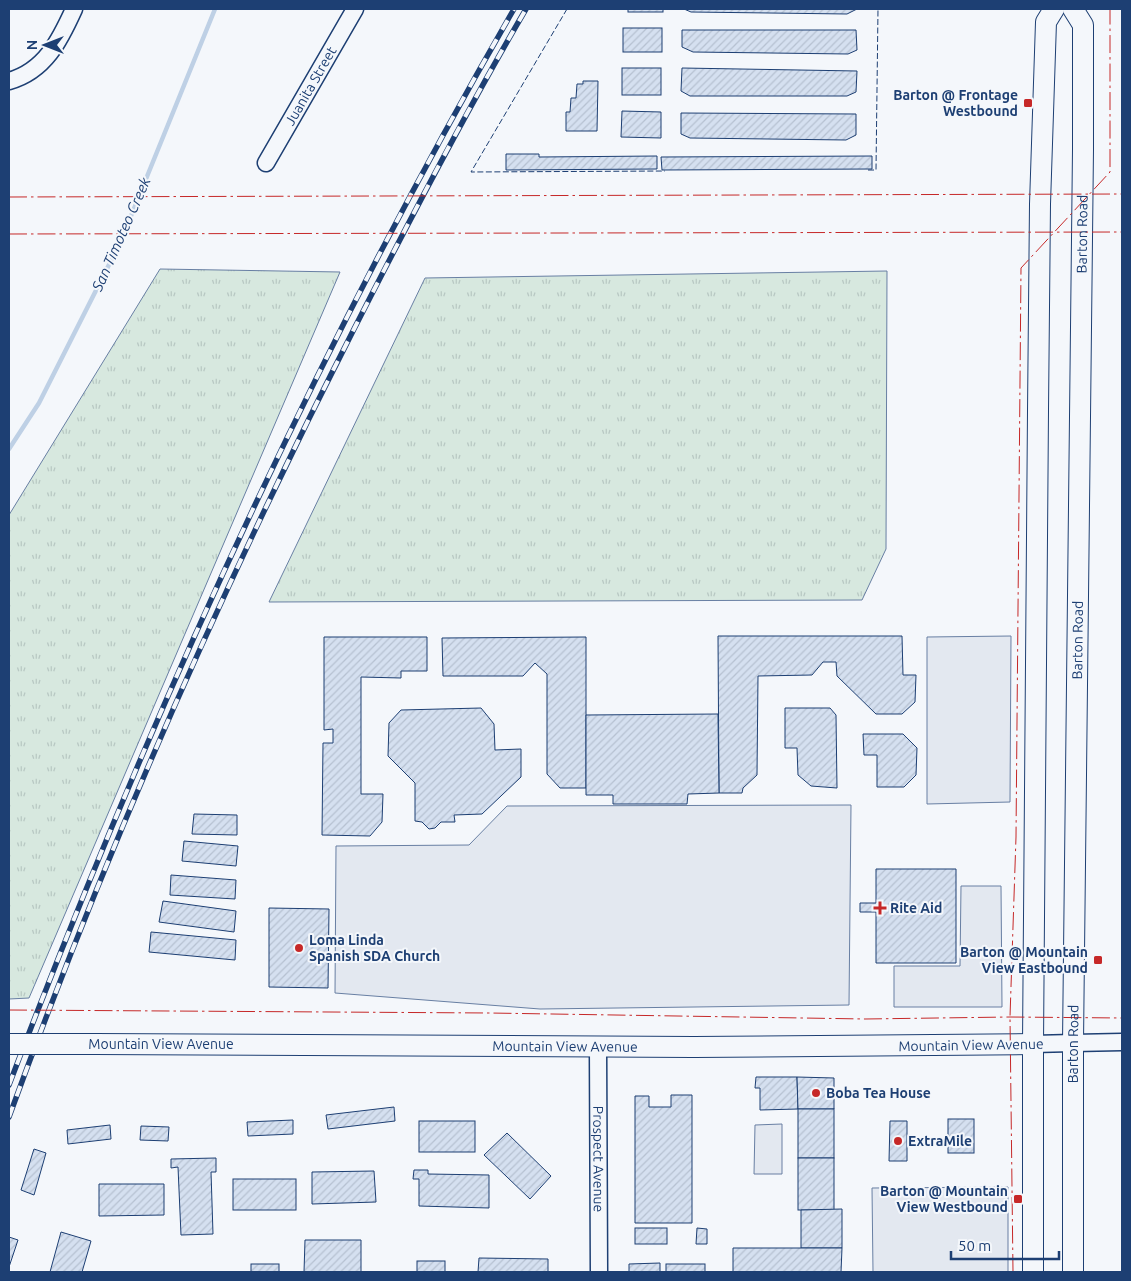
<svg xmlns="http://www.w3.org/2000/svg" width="1131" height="1281" viewBox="0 0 1131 1281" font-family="Ubuntu,sans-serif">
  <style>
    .grass { fill: url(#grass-tufts); stroke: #687fa3 }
    .parking { fill: #e3e8f0; stroke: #687fa3 }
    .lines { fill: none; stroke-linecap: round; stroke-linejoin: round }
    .stream { stroke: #bed0e5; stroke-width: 4.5 }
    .building { fill: url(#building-hatch); stroke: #1d3f73 }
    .minor-casing { stroke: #1d3f73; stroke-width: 19 }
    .major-casing { stroke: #1d3f73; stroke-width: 22 }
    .minor { stroke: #f4f7fb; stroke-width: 16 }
    .major { stroke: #f4f7fb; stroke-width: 20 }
    .rail-casing { stroke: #1d3f73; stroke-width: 5.5 }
    .rail { stroke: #f4f7fb; stroke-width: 4; stroke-dasharray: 11; stroke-linecap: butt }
    .major-bridge-casing { stroke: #1d3f73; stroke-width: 22; stroke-linecap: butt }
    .major-bridge { stroke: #f4f7fb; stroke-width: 20 }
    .fence { stroke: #1d3f73; stroke-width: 1; stroke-dasharray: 6 2.5; stroke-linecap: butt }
    .power { stroke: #c62828; stroke-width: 1; stroke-dasharray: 18 4 2.5 4; stroke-linecap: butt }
    .poi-dot { fill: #c62828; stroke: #f4f7fb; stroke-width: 2 }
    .labels { text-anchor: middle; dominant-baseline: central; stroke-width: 4; stroke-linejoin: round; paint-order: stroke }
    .street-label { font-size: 14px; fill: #1d3f73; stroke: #f4f7fb }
    .poi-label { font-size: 14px; font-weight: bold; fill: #1d3f73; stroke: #f4f7fb; text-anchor: start }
    .water-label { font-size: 15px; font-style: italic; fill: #1d3f73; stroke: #f4f7fb }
  </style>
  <defs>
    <pattern id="grass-tufts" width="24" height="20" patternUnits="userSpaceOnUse" patternTransform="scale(1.25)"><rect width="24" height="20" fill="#d7e8df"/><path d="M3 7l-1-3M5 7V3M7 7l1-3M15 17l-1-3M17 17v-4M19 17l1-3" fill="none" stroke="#b8c8c3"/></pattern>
    <pattern id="building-hatch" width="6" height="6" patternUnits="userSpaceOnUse" patternTransform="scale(1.25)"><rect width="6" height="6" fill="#d5e0f0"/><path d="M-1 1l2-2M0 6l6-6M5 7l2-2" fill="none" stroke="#b6c1d1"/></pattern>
  </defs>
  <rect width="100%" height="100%" fill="#f4f7fb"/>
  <g class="grass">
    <polygon points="160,269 340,272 29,998 9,999 9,515"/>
    <polygon points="887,271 886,549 862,600 269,602 425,278"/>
  </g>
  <g class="parking">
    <polygon points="1011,636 1010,802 927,804 927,637"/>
    <polygon points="851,805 849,1005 540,1009 335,993 336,846 469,845 507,806"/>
    <polygon points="961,886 1001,886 1002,1007 894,1007 894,966 960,966"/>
    <polygon points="782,1124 782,1174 754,1174 755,1125"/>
    <polygon points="1008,1187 1008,1272 873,1272 872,1188"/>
  </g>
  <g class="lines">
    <polyline class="stream" points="9,449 39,403 120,243 215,9"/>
  </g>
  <g class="building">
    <rect x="628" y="9" width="35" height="3"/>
    <polygon points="684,9 857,9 847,14 691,12"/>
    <rect x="623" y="28" width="39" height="24"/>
    <polygon points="682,30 856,30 857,50 848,54 693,52 682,47"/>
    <rect x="622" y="68" width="39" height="27"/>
    <polygon points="682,68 857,71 856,92 847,96 690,96 681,91"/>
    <polygon points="583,81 598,81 597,131 566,131 566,112 570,112 571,98 576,98 577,84 583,84"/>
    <polygon points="622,111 661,112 661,138 621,137"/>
    <polygon points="681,113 856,114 856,135 846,140 690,138 681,134"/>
    <polygon points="506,154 539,154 539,157 657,156 657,169 506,170"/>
    <polygon points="872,156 872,169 662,170 661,157"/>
    <polygon points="718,636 902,636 903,675 916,675 915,702 902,714 876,714 837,676 836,662 823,662 812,675 758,676 757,775 743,788 742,793 719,793"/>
    <polygon points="324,637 427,637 427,671 401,671 401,678 361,677 361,794 383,794 382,822 370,836 322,835 323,743 333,743 333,729 324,730"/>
    <polygon points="586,637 586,788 560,788 547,774 547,674 535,663 523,676 443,676 442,638"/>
    <polygon points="481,708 494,724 495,750 521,749 521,777 482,814 454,815 455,822 441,822 435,828 429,829 422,822 415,821 415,783 388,756 389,723 401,710"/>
    <polygon points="785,708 830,708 836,715 837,788 811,786 798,775 797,748 785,748"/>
    <polygon points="718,714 719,793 688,794 687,804 613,804 613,795 586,795 586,715"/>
    <polygon points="863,734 903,734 917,748 916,775 904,787 877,787 877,755 864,755"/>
    <polygon points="194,814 237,815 237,835 192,834"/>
    <polygon points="184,841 238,846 236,866 182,861"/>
    <polygon points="876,869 956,869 956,963 876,963 876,912 860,912 860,903 876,903"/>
    <polygon points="171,875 236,880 235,899 170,895"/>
    <polygon points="163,901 236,911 234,932 159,922"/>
    <polygon points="269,908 329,909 328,988 269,987"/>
    <polygon points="151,932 236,940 235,960 149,952"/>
    <polygon points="756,1077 797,1077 798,1109 760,1110 760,1088 755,1088"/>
    <polygon points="797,1077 834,1078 834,1109 798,1109"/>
    <polygon points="671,1095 692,1095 692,1223 635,1223 635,1096 649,1096 649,1107 671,1107"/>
    <polygon points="394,1107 395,1121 328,1129 326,1115"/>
    <rect x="798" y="1109" width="36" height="49"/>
    <rect x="948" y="1119" width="26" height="34"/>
    <polygon points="293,1120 293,1134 248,1136 247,1122"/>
    <rect x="419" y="1121" width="56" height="31"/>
    <polygon points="890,1121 907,1121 907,1161 889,1161"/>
    <polygon points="110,1125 111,1139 68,1144 67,1130"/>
    <polygon points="141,1126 169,1127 168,1141 140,1140"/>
    <polygon points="507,1133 551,1176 530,1199 484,1155"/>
    <polygon points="34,1149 46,1153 34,1195 21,1190"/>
    <polygon points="216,1158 216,1172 211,1172 213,1234 181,1235 178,1167 171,1168 171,1159"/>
    <rect x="798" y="1158" width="36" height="52"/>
    <polygon points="414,1170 428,1170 428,1174 489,1175 489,1208 419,1206 419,1179 413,1179"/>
    <polygon points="374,1171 376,1202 312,1204 312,1172"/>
    <rect x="233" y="1179" width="63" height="31"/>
    <polygon points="99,1184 164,1184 164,1215 99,1216"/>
    <polygon points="842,1209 842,1248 801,1248 801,1210"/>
    <rect x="635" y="1228" width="32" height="16"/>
    <polygon points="697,1228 707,1229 707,1244 696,1244"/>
    <polygon points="61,1232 91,1241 82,1272 50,1272"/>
    <polygon points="9,1237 18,1240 9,1267"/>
    <polygon points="305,1240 361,1240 361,1272 304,1272"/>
    <polygon points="733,1248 842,1248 841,1272 733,1272"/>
    <polygon points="479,1258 548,1259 548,1272 478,1272"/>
    <rect x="417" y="1261" width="28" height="11"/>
    <polygon points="660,1263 660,1272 629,1272 629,1264"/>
    <rect x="251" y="1264" width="28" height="8"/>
    <rect x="666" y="1264" width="39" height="8"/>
  </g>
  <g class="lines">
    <defs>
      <g id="minor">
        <path d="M9,81C45,71 60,40 74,9"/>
        <path id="s1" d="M266,163L355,9"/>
        <polyline points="1033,1044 1073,1043 1122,1042"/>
        <path id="s2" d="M598,1047L599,1272"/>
      </g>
      <g id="major">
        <path id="s3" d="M94,1044L694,1047L1033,1044"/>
        <polyline points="1033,1272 1033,1044 1038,411 1040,204 1046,22 1054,9"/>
        <path id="s4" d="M1073,1272V1043L1083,149V25L1073,9"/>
      </g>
    </defs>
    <use href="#minor" class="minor-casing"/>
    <use href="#major" class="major-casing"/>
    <use href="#minor" class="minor"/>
    <use href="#major" class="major"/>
    <defs>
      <g id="rail">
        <path d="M9,1085C150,714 316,352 514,9"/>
        <path d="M9,1117C107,847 224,584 354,329C409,221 465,113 526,9"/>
      </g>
    </defs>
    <use href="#rail" class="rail-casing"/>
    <use href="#rail" class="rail"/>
    <defs>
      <polyline id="major-bridge" points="9,1044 94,1044"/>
    </defs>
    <use href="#major-bridge" class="major-bridge-casing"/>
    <use href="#major-bridge" class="major-bridge"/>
    <g class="fence">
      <polyline points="567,9 471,172 665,171"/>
      <polyline points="868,170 876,170 878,9"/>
    </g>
    <g class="power">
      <polyline points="9,197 1122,194"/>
      <polyline points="9,234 1122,232"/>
      <polyline points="9,1010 489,1013 865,1019 1010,1017 1122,1018"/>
      <polyline points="1013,1272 1010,1017 1016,837 1021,268 1110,172 1110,9"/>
    </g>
  </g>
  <g class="poi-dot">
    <rect x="1023" y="98" width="10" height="10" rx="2.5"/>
    <path d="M877.5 900.5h5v5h5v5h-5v5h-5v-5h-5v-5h5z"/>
    <circle cx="299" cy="948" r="5"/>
    <rect x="1093" y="955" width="10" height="10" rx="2.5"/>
    <circle cx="816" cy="1093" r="5"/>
    <circle cx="898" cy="1141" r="5"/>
    <rect x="1013" y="1194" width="10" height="10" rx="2.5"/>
  </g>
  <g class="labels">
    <g class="street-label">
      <text stroke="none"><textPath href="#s1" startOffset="89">Juanita Street</textPath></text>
      <text stroke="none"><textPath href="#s4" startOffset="1038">Barton Road</textPath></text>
      <text stroke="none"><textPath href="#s4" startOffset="632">Barton Road</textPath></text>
      <text x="161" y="1044">Mountain View Avenue</text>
      <text stroke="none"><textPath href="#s4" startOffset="228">Barton Road</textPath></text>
      <text transform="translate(971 1045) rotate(-1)">Mountain View Avenue</text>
      <text stroke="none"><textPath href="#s3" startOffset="471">Mountain View Avenue</textPath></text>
      <text stroke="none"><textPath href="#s2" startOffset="112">Prospect Avenue</textPath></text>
    </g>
    <g class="poi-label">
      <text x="1018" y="95" text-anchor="end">Barton @ Frontage<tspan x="1018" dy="16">Westbound</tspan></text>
      <text x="890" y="908">Rite Aid</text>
      <text x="309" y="940">Loma Linda<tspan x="309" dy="16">Spanish SDA Church</tspan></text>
      <text x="1088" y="952" text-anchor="end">Barton @ Mountain<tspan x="1088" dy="16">View Eastbound</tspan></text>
      <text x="826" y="1093">Boba Tea House</text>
      <text x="908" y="1141">ExtraMile</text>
      <text x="1008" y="1191" text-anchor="end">Barton @ Mountain<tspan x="1008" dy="16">View Westbound</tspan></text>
    </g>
    <g class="water-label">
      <text transform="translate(121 234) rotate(-66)">San Timoteo Creek</text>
    </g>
  </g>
  <rect width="1131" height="1281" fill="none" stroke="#1d3f73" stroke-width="20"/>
  <g transform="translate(45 45) rotate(270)" stroke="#f4f7fb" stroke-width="4" paint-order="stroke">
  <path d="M0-4L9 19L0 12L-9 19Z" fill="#1d3f73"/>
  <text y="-8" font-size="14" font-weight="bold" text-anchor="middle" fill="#1d3f73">N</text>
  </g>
  <path d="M951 1251v8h108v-8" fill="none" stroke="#1d3f73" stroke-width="2.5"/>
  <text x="958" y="1251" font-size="15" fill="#1d3f73" stroke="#f4f7fb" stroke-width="4" paint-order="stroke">50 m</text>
</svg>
